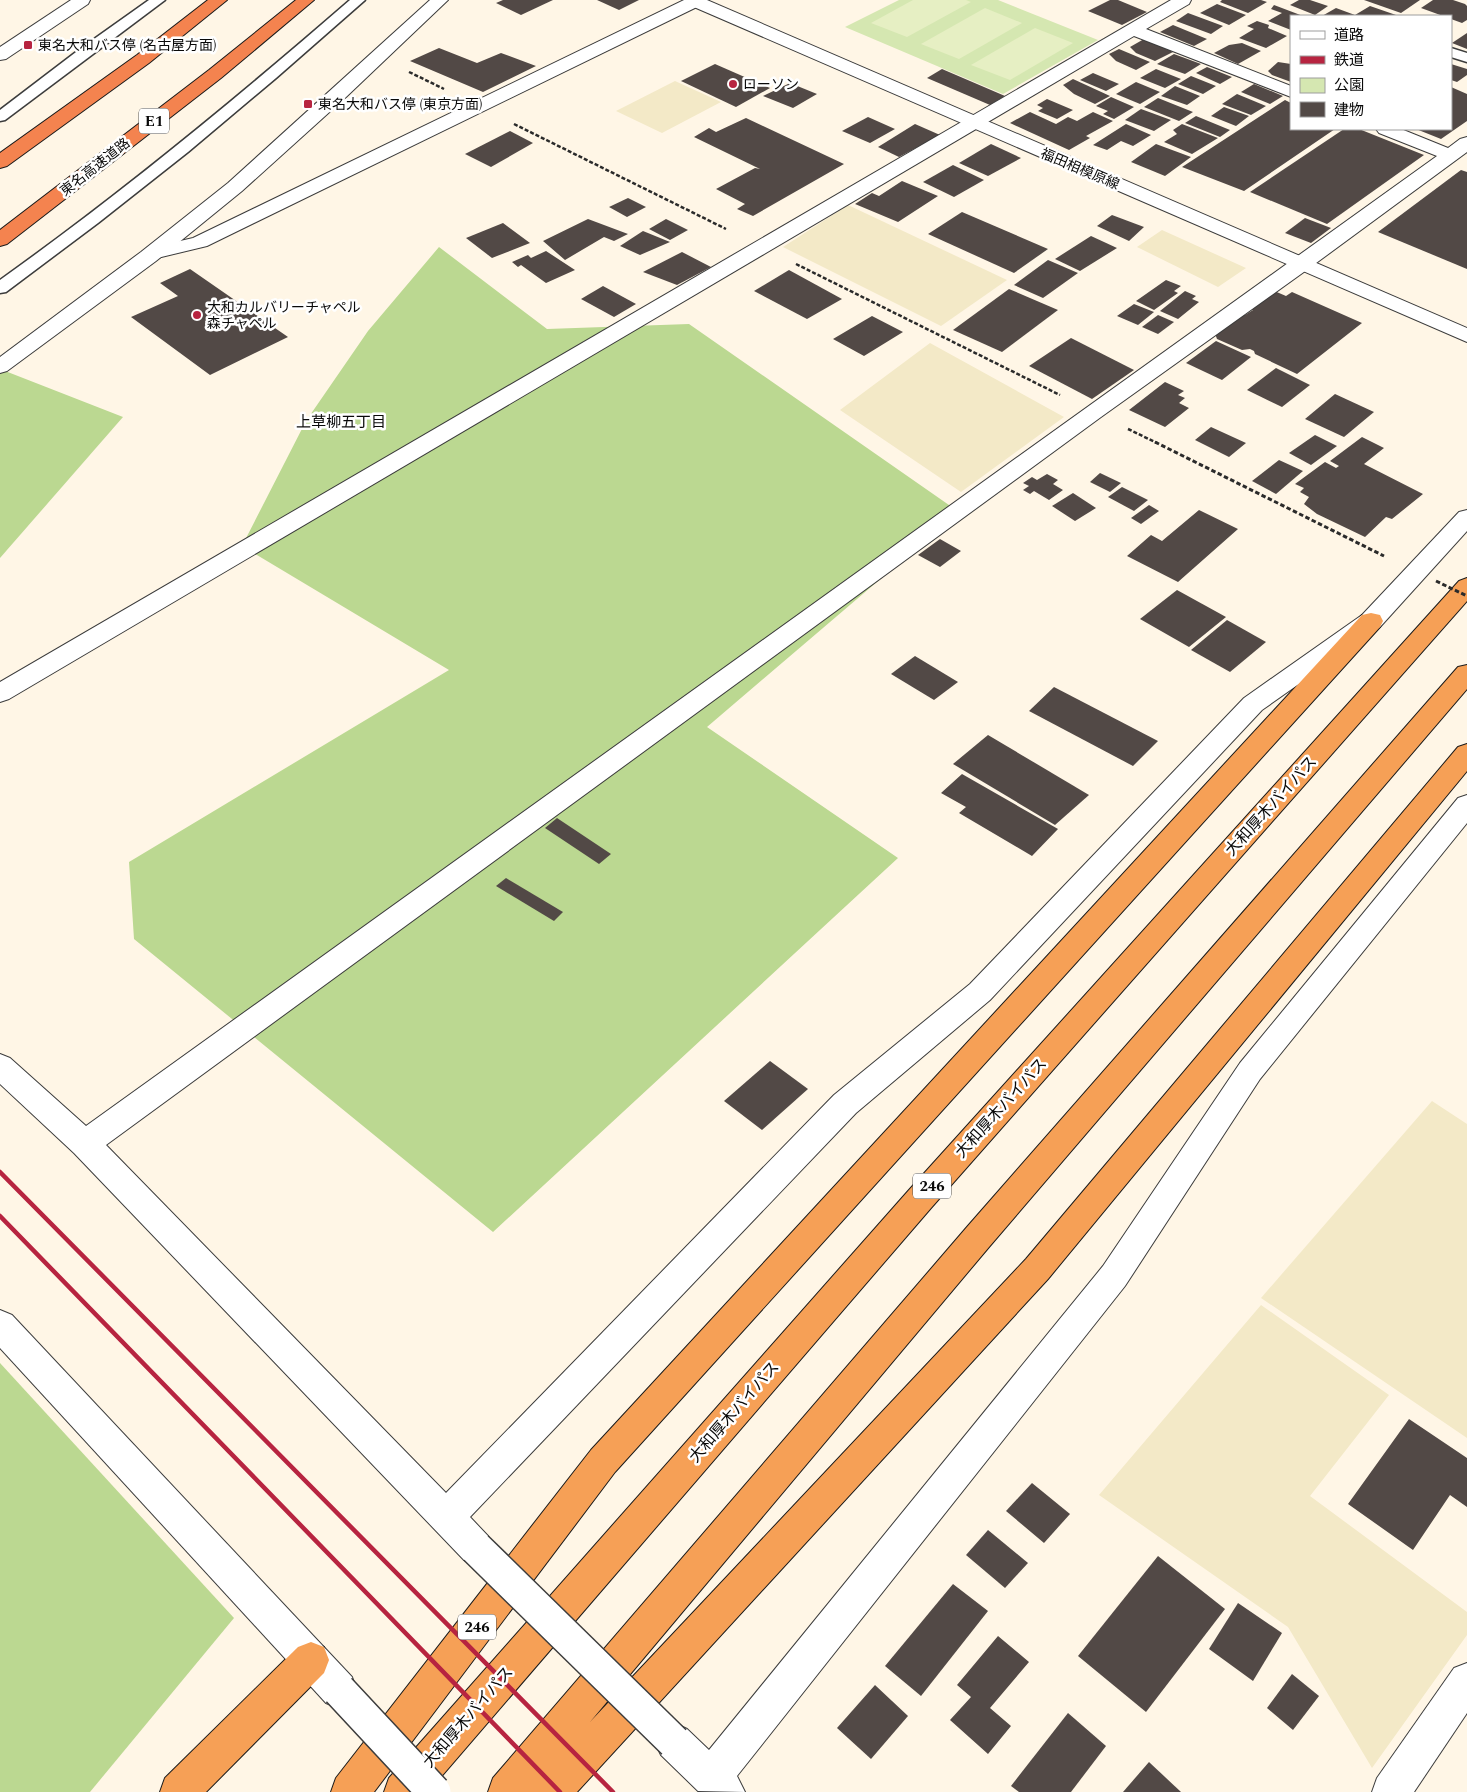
<svg xmlns="http://www.w3.org/2000/svg" width="1467" height="1792" viewBox="0 0 1467 1792" font-family="Spectral,'Noto Sans JP',serif">
  <style>
    .farmland { fill: #f3e9c7 }
    .green { fill: #d5e7b1 }
    .forest { fill: #bbd891 }
    .pitch { fill: #e6efc3 }
    .building { fill: #524946 }
    .lines { fill: none; stroke-linecap: round; stroke-linejoin: round }
    .service-casing { stroke: #3c3c3c; stroke-width: 3 }
    .minor-casing { stroke: #3c3c3c; stroke-width: 2 }
    .tertiary-casing { stroke: #3c3c3c; stroke-width: 2 }
    .trunk-casing { stroke: #1a1a1a; stroke-width: 2 }
    .motorway-casing { stroke: #1a1a1a; stroke-width: 2 }
    .path-far1 { stroke: #2b2b2b; stroke-width: 2.5; stroke-dasharray: 4 2; stroke-linecap: butt }
    .path { stroke: #2b2b2b; stroke-width: 3; stroke-dasharray: 4.5 2.5; stroke-linecap: butt }
    .service { fill: #fff; fill-rule: evenodd }
    .minor { fill: #fff; fill-rule: evenodd }
    .tertiary { fill: #fff; fill-rule: evenodd }
    .trunk { fill: #f6a056; fill-rule: evenodd }
    .motorway { fill: #f4834f; fill-rule: evenodd }
    .rail { stroke: #b72440; stroke-width: 4.5 }
    .minor-bridge-casing { stroke: #3c3c3c; stroke-width: 36; stroke-linecap: butt }
    .path-bridge { stroke: #2b2b2b; stroke-width: 3; stroke-dasharray: 4.5 2.5; stroke-linecap: butt }
    .minor-bridge { stroke: #fff; stroke-width: 33 }
    .poi-dot { fill: #b72440; stroke: #fff; stroke-width: 2 }
    .labels { text-anchor: middle; dominant-baseline: central; stroke-width: 5; stroke-linejoin: round; paint-order: stroke }
    .far-poi-label { font-size: 14px; fill: #090909; stroke: #fff; text-anchor: start }
    .far-street-label { font-size: 14px; fill: #090909; stroke: #fff }
    .shield { fill: #fff; stroke: #535353; stroke-width: 1 }
    .shield-label { font-size: 15px; font-weight: bold; fill: #090909 }
    .far-neighbourhood-label { font-size: 15px; fill: #090909; stroke: #fff }
    .street-label { font-size: 16px; fill: #090909; stroke: #fff }
  </style>
  <rect width="100%" height="100%" fill="#fff6e6"/>
  <g class="farmland">
    <polygon points="675,81 721,102 662,133 616,111"/>
    <polygon points="848,205 1007,280 941,326 783,247"/>
    <polygon points="1162,230 1246,268 1218,287 1137,247"/>
    <polygon points="930,343 1064,417 961,492 840,410"/>
    <polygon points="1432,1101 1467,1124 1467,1438 1261,1298"/>
    <polygon points="1261,1305 1389,1395 1310,1496 1467,1612 1467,1635 1372,1768 1288,1627 1099,1495"/>
  </g>
  <polygon class="green" points="899,0 998,0 1098,40 1003,94 845,27"/>
  <g class="forest">
    <polygon points="439,247 547,329 689,324 959,512 707,727 898,858 493,1232 134,939 129,862 449,670 242,546 306,421 368,331"/>
    <polygon points="0,369 123,417 0,558"/>
    <polygon points="0,1363 234,1618 90,1792 0,1792"/>
  </g>
  <g class="pitch">
    <polygon points="913,0 966,0 971,2 907,37 871,23"/>
    <polygon points="985,8 1022,23 959,59 921,44"/>
    <polygon points="1035,28 1073,43 1010,80 971,65"/>
  </g>
  <g class="building">
    <polygon points="503,0 553,0 521,15 496,3"/>
    <polygon points="597,0 639,0 619,10"/>
    <polygon points="1110,0 1118,0 1147,12 1122,25 1088,11"/>
    <polygon points="1222,0 1261,0 1267,2 1248,13 1220,2"/>
    <polygon points="1299,0 1310,0 1328,6 1315,15 1290,5"/>
    <polygon points="1364,0 1420,0 1401,13"/>
    <polygon points="1433,0 1453,0 1465,4 1467,6 1467,20 1462,23 1451,19 1451,16 1443,16 1421,8"/>
    <polygon points="1217,4 1246,15 1229,25 1200,13"/>
    <polygon points="1274,5 1303,16 1291,16 1291,30 1268,21 1282,13 1271,9"/>
    <polygon points="1370,6 1396,15 1322,16 1336,8 1355,15"/>
    <polygon points="1188,13 1223,26 1211,34 1176,21"/>
    <polygon points="1257,21 1269,25 1268,28 1287,36 1266,48 1239,38 1254,29 1247,26"/>
    <polygon points="1173,25 1207,39 1194,46 1160,32"/>
    <polygon points="1467,33 1467,49 1452,43"/>
    <polygon points="1144,39 1173,52 1155,61 1136,53 1130,47"/>
    <polygon points="1242,43 1261,51 1238,64 1214,53 1229,45"/>
    <polygon points="439,48 477,63 501,53 536,66 483,92 410,61"/>
    <polygon points="1119,49 1150,62 1136,70 1116,61 1109,54"/>
    <polygon points="1174,54 1201,64 1185,74 1157,64"/>
    <polygon points="1278,62 1291,64 1291,82 1272,75 1268,71"/>
    <polygon points="715,64 770,88 736,107 681,81"/>
    <polygon points="1451,64 1467,69 1467,75 1457,82 1451,80"/>
    <polygon points="1207,67 1232,77 1220,84 1196,73"/>
    <polygon points="942,69 1005,96 990,105 927,78"/>
    <polygon points="1156,69 1181,79 1165,88 1140,78"/>
    <polygon points="1093,73 1119,84 1106,91 1080,80"/>
    <polygon points="1191,76 1216,86 1203,94 1178,84"/>
    <polygon points="1073,79 1110,96 1095,104 1074,94 1063,85"/>
    <polygon points="1136,82 1160,92 1140,104 1116,94"/>
    <polygon points="790,83 817,94 793,108 763,96"/>
    <polygon points="1254,84 1283,96 1270,104 1241,92"/>
    <polygon points="1175,86 1200,96 1187,105 1161,96"/>
    <polygon points="1451,87 1467,94 1467,121 1441,139 1416,129 1451,129"/>
    <polygon points="1237,94 1266,106 1251,115 1222,104"/>
    <polygon points="1111,97 1134,107 1114,119 1103,114 1108,111 1096,106"/>
    <polygon points="1158,98 1193,112 1179,121 1144,107"/>
    <polygon points="1047,99 1073,110 1057,119 1038,111 1043,108 1037,105"/>
    <polygon points="1285,100 1291,103 1291,129 1335,129 1244,191 1182,167"/>
    <polygon points="1224,107 1249,116 1236,126 1211,116"/>
    <polygon points="1141,109 1171,120 1154,131 1125,120"/>
    <polygon points="1030,112 1056,124 1068,117 1077,121 1093,112 1113,121 1086,136 1090,138 1069,150 1010,123"/>
    <polygon points="1196,116 1230,130 1220,137 1185,123"/>
    <polygon points="868,117 895,129 870,143 842,131"/>
    <polygon points="746,118 844,164 753,216 737,209 745,204 716,189 755,168 760,169 694,137 709,128 716,132"/>
    <polygon points="915,124 940,135 899,157 878,147"/>
    <polygon points="1126,124 1151,135 1133,146 1121,141 1107,150 1093,145"/>
    <polygon points="1182,124 1218,138 1192,154 1164,142 1177,134 1173,130"/>
    <polygon points="1344,129 1359,129 1424,155 1327,224 1250,192"/>
    <polygon points="510,131 533,143 491,167 465,154"/>
    <polygon points="991,144 1021,158 988,176 959,163"/>
    <polygon points="1156,144 1191,157 1165,176 1131,162"/>
    <polygon points="953,165 984,180 954,197 923,182"/>
    <polygon points="1461,170 1467,172 1467,269 1378,232"/>
    <polygon points="902,181 938,196 898,222 855,204 872,193 879,196"/>
    <polygon points="628,198 646,207 627,217 609,207"/>
    <polygon points="962,212 1048,249 1014,273 928,234"/>
    <polygon points="1112,215 1144,227 1129,241 1097,226"/>
    <polygon points="1305,218 1331,228 1311,243 1285,233"/>
    <polygon points="588,219 628,234 614,241 604,237 565,260 543,241"/>
    <polygon points="666,219 688,230 670,240 649,229"/>
    <polygon points="503,223 530,243 492,258 466,238"/>
    <polygon points="643,231 670,242 640,255 620,246"/>
    <polygon points="1091,236 1117,248 1080,271 1055,259"/>
    <polygon points="546,251 575,270 546,283 521,265 518,267 512,262 528,255 531,258"/>
    <polygon points="682,252 711,267 677,285 643,272"/>
    <polygon points="1048,260 1078,273 1043,298 1014,285"/>
    <polygon points="190,269 288,337 210,375 131,317 178,296 160,283"/>
    <polygon points="789,270 842,299 807,319 754,291"/>
    <polygon points="1166,280 1181,286 1174,291 1178,293 1154,310 1136,301"/>
    <polygon points="603,286 636,304 614,317 581,299"/>
    <polygon points="1009,289 1058,310 1002,352 953,330"/>
    <polygon points="1272,290 1286,296 1292,292 1362,323 1297,374 1255,354 1254,351 1250,349 1242,350 1217,339 1214,331 1238,314 1245,315 1253,310 1247,308"/>
    <polygon points="1185,291 1196,296 1192,299 1199,302 1178,319 1160,311"/>
    <polygon points="1134,304 1154,312 1138,325 1117,316"/>
    <polygon points="1158,315 1174,322 1158,334 1142,327"/>
    <polygon points="872,316 903,332 864,356 833,339"/>
    <polygon points="1071,338 1134,370 1092,399 1029,366"/>
    <polygon points="1216,341 1251,357 1222,380 1186,363"/>
    <polygon points="1276,368 1310,385 1282,407 1247,390"/>
    <polygon points="1165,382 1184,391 1178,395 1185,398 1179,403 1189,408 1165,427 1129,410"/>
    <polygon points="1335,394 1374,412 1344,437 1305,419"/>
    <polygon points="1211,427 1246,443 1229,457 1195,440"/>
    <polygon points="1315,435 1337,446 1311,465 1289,453"/>
    <polygon points="1362,437 1384,448 1364,464 1423,494 1392,519 1386,517 1365,537 1317,514 1304,504 1309,497 1300,492 1304,488 1295,484 1325,462 1336,468 1339,466 1330,461"/>
    <polygon points="1279,460 1303,471 1276,494 1252,481"/>
    <polygon points="1100,473 1121,483 1110,492 1090,482"/>
    <polygon points="1047,474 1058,480 1053,484 1063,490 1049,500 1034,491 1030,494 1023,490 1029,486 1023,483 1032,477 1037,480"/>
    <polygon points="1122,487 1148,500 1134,511 1108,497"/>
    <polygon points="1073,493 1096,508 1075,521 1052,506"/>
    <polygon points="1149,505 1159,511 1141,524 1131,518"/>
    <polygon points="1199,510 1238,529 1178,582 1127,556 1151,535 1162,541"/>
    <polygon points="940,539 961,551 940,567 918,555"/>
    <polygon points="1177,590 1226,617 1189,647 1140,619"/>
    <polygon points="1227,620 1266,642 1230,672 1191,650"/>
    <polygon points="915,656 958,682 934,700 891,674"/>
    <polygon points="1054,687 1158,741 1133,766 1029,711"/>
    <polygon points="988,735 1089,795 1055,825 953,764"/>
    <polygon points="962,774 1058,829 1032,856 959,813 966,807 941,793"/>
    <polygon points="557,818 611,854 599,864 545,828"/>
    <polygon points="506,878 563,912 554,921 496,886"/>
    <polygon points="770,1061 808,1089 762,1130 724,1101"/>
    <polygon points="1409,1419 1467,1458 1467,1507 1450,1495 1413,1550 1348,1504"/>
    <polygon points="1032,1483 1070,1514 1044,1543 1006,1511"/>
    <polygon points="988,1530 1028,1563 1005,1588 966,1555"/>
    <polygon points="1158,1556 1225,1609 1146,1712 1078,1656"/>
    <polygon points="953,1584 988,1611 921,1696 885,1666"/>
    <polygon points="1238,1603 1282,1633 1253,1681 1209,1649"/>
    <polygon points="998,1636 1029,1662 990,1708 1011,1726 988,1754 950,1720 971,1697 957,1685"/>
    <polygon points="1292,1674 1319,1696 1293,1730 1267,1708"/>
    <polygon points="875,1685 908,1716 871,1759 837,1728"/>
    <polygon points="1068,1713 1106,1746 1071,1792 1019,1792 1011,1786"/>
    <polygon points="1149,1762 1181,1792 1123,1792"/>
  </g>
  <g class="lines">
    <defs>
      <g id="service">
        <polygon points="149,0 165,0 5,120 0,121 0,110 80,49"/>
        <path d="M350,0H365L276,78L188,152L98,223L6,292L0,293V280C122,193 237,98 350,0Z"/>
        <polygon points="1451,48 1467,53 1467,62 1451,57"/>
      </g>
      <g id="minor">
        <polygon points="71,0 90,0 88,4 6,59 0,60 0,47"/>
        <polygon points="684,0 705,0 703,4 207,246 153,259 146,257 143,253 146,249 193,238"/>
        <polygon points="1171,0 1191,0 1189,4 1146,29 1291,86 1291,97 1134,36 9,699 0,702 0,682"/>
        <polygon points="1376,129 1401,129 1448,148 1460,139 1467,137 1467,152 1308,269 1101,417 106,1145 446,1493 834,1095 970,984 1244,698 1362,615 1459,512 1467,510 1467,531 1380,627 1262,710 990,1000 856,1113 470,1517 488,1536 494,1548 488,1560 476,1565 464,1560 74,1153 0,1084 0,1054 10,1058 86,1126 1437,156 1379,133"/>
        <polygon points="1467,795 1467,823 1260,1079 1125,1286 737,1776 745,1792 698,1791 661,1755 655,1742 661,1729 674,1723 687,1729 709,1750 1103,1266 1240,1063 1458,798"/>
        <polygon points="0,1310 12,1315 352,1677 357,1690 352,1703 339,1708 326,1703 0,1348"/>
        <polygon points="1467,1663 1467,1713 1414,1792 1372,1792 1377,1778 1454,1668"/>
      </g>
      <g id="tertiary">
        <polygon points="430,0 448,0 345,98 242,191 156,261 7,371 0,373 0,357 141,252 228,183"/>
        <polygon points="685,0 707,0 1467,328 1467,342 687,4"/>
      </g>
      <g id="trunk">
        <polygon points="1467,578 1467,601 931,1208 428,1792 384,1792 389,1778 909,1190 1459,581"/>
        <polygon points="1371,613 1380,615 1383,621 1380,627 615,1472 374,1792 331,1792 336,1778 591,1450 1362,615"/>
        <polygon points="1467,665 1467,689 989,1247 590,1722 1026,1259 1458,747 1467,744 1467,771 1048,1279 577,1792 488,1792 493,1778 967,1227 1458,667"/>
        <polygon points="311,1642 324,1647 329,1660 324,1673 206,1792 160,1792 165,1778 298,1647"/>
      </g>
      <g id="motorway">
        <polygon points="208,0 227,0 149,63 7,166 0,168 0,153 137,55"/>
        <polygon points="296,0 314,0 221,78 7,244 0,246 0,230 209,70"/>
      </g>
    </defs>
    <use href="#service" class="service-casing"/>
    <use href="#minor" class="minor-casing"/>
    <use href="#tertiary" class="tertiary-casing"/>
    <use href="#trunk" class="trunk-casing"/>
    <use href="#motorway" class="motorway-casing"/>
    <g class="path-far1">
      <polyline points="409,72 444,89"/>
      <polyline points="514,124 726,229"/>
      <polyline points="796,264 1060,395"/>
      <polyline points="1128,429 1157,443"/>
    </g>
    <polyline class="path" points="1155,442 1384,556"/>
    <use href="#service" class="service"/>
    <use href="#minor" class="minor"/>
    <use href="#tertiary" class="tertiary"/>
    <use href="#trunk" class="trunk"/>
    <use href="#motorway" class="motorway"/>
    <g class="rail">
      <polyline points="0,1172 613,1792"/>
      <polyline points="0,1216 560,1792"/>
    </g>
    <defs>
      <g id="minor-bridge">
        <polyline points="476,1548 674,1742"/>
        <polyline points="339,1690 434,1792"/>
      </g>
    </defs>
    <use href="#minor-bridge" class="minor-bridge-casing"/>
    <polyline class="path-bridge" points="1436,581 1467,596"/>
    <use href="#minor-bridge" class="minor-bridge"/>
  </g>
  <g class="poi-dot">
    <rect x="23" y="40" width="10" height="10" rx="2.5"/>
    <circle cx="733" cy="84" r="5"/>
    <rect x="303" y="99" width="10" height="10" rx="2.5"/>
    <circle cx="197" cy="315" r="5"/>
  </g>
  <g class="labels">
    <g class="far-poi-label">
      <text x="38" y="45">東名大和バス停 (名古屋方面)</text>
      <text x="743" y="84">ローソン</text>
      <text x="318" y="104">東名大和バス停 (東京方面)</text>
      <text x="207" y="307">大和カルバリーチャペル<tspan x="207" dy="16">森チャペル</tspan></text>
    </g>
    <g class="far-street-label">
      <text transform="translate(95 167) rotate(-38)">東名高速道路</text>
      <text transform="translate(1080 169) rotate(23)">福田相模原線</text>
    </g>
    <g class="shield">
      <rect x="139" y="108.5" width="30" height="25" rx="4"/>
      <rect x="913" y="1173.5" width="38" height="25" rx="4"/>
      <rect x="458" y="1614.5" width="38" height="25" rx="4"/>
    </g>
    <g class="shield-label">
      <text x="154" y="121">E1</text>
      <text x="932" y="1186">246</text>
      <text x="477" y="1627">246</text>
    </g>
    <g class="far-neighbourhood-label">
      <text x="341" y="422">上草柳五丁目</text>
    </g>
    <g class="street-label">
      <text transform="translate(1271 806) rotate(-48)">大和厚木バイパス</text>
      <text transform="translate(1001 1108) rotate(-48)">大和厚木バイパス</text>
      <text transform="translate(734 1412) rotate(-49)">大和厚木バイパス</text>
      <text transform="translate(468 1717) rotate(-49)">大和厚木バイパス</text>
    </g>
  </g>
  <rect x="1290" y="15" width="162" height="115" fill="#ffffff" stroke="#9d9d9d"/>
  <rect x="1300" y="31" width="25" height="8" fill="#ffffff" stroke="#9d9d9d"/>
  <text x="1334" y="40" font-size="15" fill="#090909">道路</text>
  <rect x="1300" y="56" width="25" height="8" fill="#b72440" stroke="#9d9d9d"/>
  <text x="1334" y="65" font-size="15" fill="#090909">鉄道</text>
  <rect x="1300" y="78" width="25" height="15" fill="#d5e7b1" stroke="#9d9d9d"/>
  <text x="1334" y="90" font-size="15" fill="#090909">公園</text>
  <rect x="1300" y="102" width="25" height="15" fill="#524946" stroke="#9d9d9d"/>
  <text x="1334" y="115" font-size="15" fill="#090909">建物</text>
</svg>
